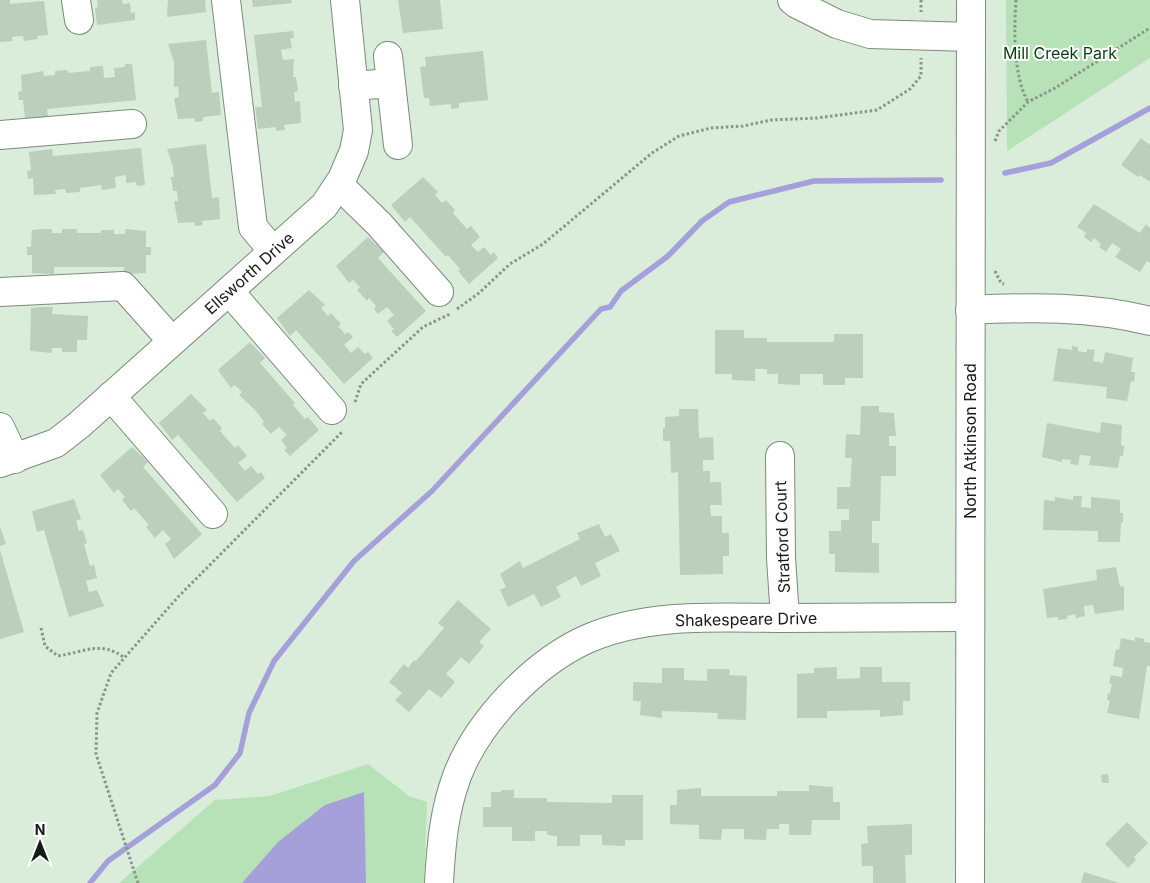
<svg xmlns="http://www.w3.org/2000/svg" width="1150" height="883" viewBox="0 0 1150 883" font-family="Inter,sans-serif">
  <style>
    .green { fill: #b7e2b8 }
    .water { fill: #a5a0da }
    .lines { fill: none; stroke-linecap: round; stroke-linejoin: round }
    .stream { stroke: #a5a0da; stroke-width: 5.5 }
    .building { fill: #bccebc }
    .minor-casing { stroke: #7b8b7b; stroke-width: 30 }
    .major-casing { stroke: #7b8b7b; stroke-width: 30 }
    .path { stroke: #889588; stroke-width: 3; stroke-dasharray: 2.5 2.5; stroke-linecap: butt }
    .minor { stroke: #fff; stroke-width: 28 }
    .major { stroke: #fff; stroke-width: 28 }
    .labels { text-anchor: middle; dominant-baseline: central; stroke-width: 4; stroke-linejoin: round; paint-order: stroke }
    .park-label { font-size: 16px; fill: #073d10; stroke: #fff }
    .street-label { font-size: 16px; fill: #151b15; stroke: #fff }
  </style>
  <rect width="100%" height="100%" fill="#daecda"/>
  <g class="green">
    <polygon points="1006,0 1150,0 1150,58 1007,151"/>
    <polygon points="368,764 409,796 427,802 424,883 119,883 215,800 270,796"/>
  </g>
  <polygon class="water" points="364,792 366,883 242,883 278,842 325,805"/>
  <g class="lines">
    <g class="stream">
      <polyline points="1005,173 1051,163 1150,108"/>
      <polyline points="90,883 108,861 215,785 240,753 249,713 274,661 354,561 432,491 601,309 610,307 621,291 668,256 702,221 729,202 814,181 941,180"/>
    </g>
  </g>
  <g class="building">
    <polygon points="0,0 10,0 10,4 44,1 48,35 37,36 38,39 24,41 23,36 12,37 13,41 0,42"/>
    <polygon points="97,0 122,0 123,4 130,3 131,13 135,12 135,20 97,25 95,8 98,7"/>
    <polygon points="168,0 205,0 206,12 167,17"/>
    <polygon points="252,0 291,0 292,3 253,7"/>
    <polygon points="398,0 440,0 443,29 403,33"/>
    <polygon points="293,31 294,38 290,38 292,48 281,50 283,60 294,59 293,77 296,77 298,91 294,92 295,102 300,101 301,123 284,125 285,130 276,131 276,127 258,129 255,107 262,107 254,35"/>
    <polygon points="206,40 212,93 219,92 221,115 203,117 203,121 195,122 194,118 178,119 174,98 179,97 178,86 174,87 174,62 168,44"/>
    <polygon points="483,51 488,100 459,103 459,108 451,109 451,104 430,106 429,98 424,98 420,67 426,66 425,57"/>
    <polygon points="125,64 132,64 136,100 47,109 48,117 25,118 23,100 19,100 18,92 22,91 21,75 43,71 44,76 55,75 55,71 67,70 68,73 90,71 90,67 103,66 104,78 115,77 114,68 125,67"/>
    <polygon points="1141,138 1150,145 1150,182 1140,175 1138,177 1121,165"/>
    <polygon points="206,144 212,198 219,197 220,219 202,221 203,225 195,226 194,222 178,223 174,201 178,201 177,191 173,191 171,177 174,177 173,167 167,149"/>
    <polygon points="141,148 145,185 137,186 136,182 126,183 126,175 115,177 116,188 102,190 101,185 80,188 80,192 66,193 65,189 55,190 56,194 34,195 33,178 28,179 27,171 31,170 29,152 52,149 53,156"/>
    <polygon points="423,177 438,192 435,195 442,203 446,200 455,210 453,213 467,229 471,226 480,237 471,245 478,252 484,247 491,255 494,252 498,258 469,284 458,271 460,269 448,255 446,257 410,217 405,222 391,205"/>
    <polygon points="1094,204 1140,233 1146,224 1150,228 1150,263 1147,261 1140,272 1115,257 1121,249 1112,243 1106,252 1099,247 1101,244 1094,238 1091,242 1084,237 1086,233 1077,227"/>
    <polygon points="42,229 52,229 52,233 62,233 62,229 77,229 77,233 101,233 101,230 114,230 114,234 125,234 125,229 146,231 146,247 151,247 151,255 146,255 146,273 124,274 124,267 54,267 54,274 32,273 32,255 27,255 27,247 31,247 32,230"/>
    <polygon points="368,237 384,252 378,258 426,311 397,337 391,331 394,329 387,321 394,315 387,307 378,314 374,309 376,306 369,298 367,301 357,290 360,287 353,280 349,283 336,266"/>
    <polygon points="309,290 325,305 321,308 328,316 331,313 341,324 338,326 345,334 348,332 353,337 344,345 351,353 358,347 365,354 368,352 373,358 344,384 296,330 290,336 277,318"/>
    <polygon points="39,307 53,307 52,314 88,316 87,340 77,340 77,352 62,352 62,348 52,348 52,353 30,351 31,308"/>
    <polygon points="715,330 744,330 744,338 767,338 767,342 834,342 834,334 863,334 863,378 845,378 845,385 823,385 823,374 800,374 800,385 778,384 778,374 767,374 767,369 755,369 755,381 732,380 732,374 715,374"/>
    <polygon points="250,342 265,358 260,363 295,403 293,405 305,419 308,417 319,430 290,456 284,450 287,448 281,440 287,435 279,427 271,434 262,424 264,422 257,412 239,395 242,392 235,385 231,388 218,370"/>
    <polygon points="1072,346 1078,347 1078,351 1082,352 1087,352 1087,349 1095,350 1093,361 1103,363 1105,352 1133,358 1131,372 1135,372 1134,382 1131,381 1127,401 1106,398 1107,387 1053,381 1058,348 1072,350"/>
    <polygon points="191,394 207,410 203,413 210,421 213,418 222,428 220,431 235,448 238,445 247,456 238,463 245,471 251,466 258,474 261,472 265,478 237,502 178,435 172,440 159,423"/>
    <polygon points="861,406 879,406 879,412 894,413 896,436 889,436 889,446 896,446 896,476 881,476 880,521 872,521 872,543 879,543 879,573 835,572 835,554 829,554 829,531 841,531 841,520 849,520 849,509 837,509 837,487 850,487 852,458 845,458 846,434 860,435"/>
    <polygon points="679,409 698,409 699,438 713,437 714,460 703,460 703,471 710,471 710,482 721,482 722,505 710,505 711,516 722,516 722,533 729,533 729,556 723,556 723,574 680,575 678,472 671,473 670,441 663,441 663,428 665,428 665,417 679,416"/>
    <polygon points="1101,422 1122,425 1121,445 1124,446 1123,456 1120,456 1118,468 1089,465 1091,456 1080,455 1078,465 1070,464 1071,460 1062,459 1062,462 1042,457 1047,423 1100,433"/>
    <polygon points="132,447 148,462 143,467 202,534 174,559 165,544 171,539 163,530 155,538 146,527 149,525 134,508 131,511 122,500 125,497 118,489 114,493 100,475"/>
    <polygon points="1073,496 1082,496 1081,507 1091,508 1091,497 1120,500 1120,513 1123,513 1123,522 1121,522 1120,542 1098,542 1098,531 1043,530 1044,500 1055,501 1055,497 1073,500"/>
    <polygon points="74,499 81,519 76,521 79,531 83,530 87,543 84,544 90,566 94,564 97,578 86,581 89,592 97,590 104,606 69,617 44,530 37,532 32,511"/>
    <polygon points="599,524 605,537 611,534 620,551 595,563 601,576 581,586 576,576 556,587 561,597 541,607 534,594 508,607 500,590 506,587 500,574 520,561 523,568 580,539 577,533"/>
    <polygon points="0,527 6,544 0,546"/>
    <polygon points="0,550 24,632 0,639"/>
    <polygon points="1116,567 1120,587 1124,586 1124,610 1095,614 1093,605 1084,606 1085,616 1076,618 1075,614 1067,616 1067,619 1058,620 1058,617 1047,618 1043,589 1097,580 1096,570"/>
    <polygon points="458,600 491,629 479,642 484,646 469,664 461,657 446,674 455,682 441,698 429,689 409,712 395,700 402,693 389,682 404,664 408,668 414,660 416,661 444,628 438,623"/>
    <polygon points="1135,637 1144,639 1144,642 1150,643 1150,666 1147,666 1139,719 1107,713 1110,701 1107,700 1108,693 1110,694 1112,684 1109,683 1111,675 1122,677 1123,668 1113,666 1116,649 1119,650 1121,638 1135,641"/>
    <polygon points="837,667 837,679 860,678 860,667 882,667 882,682 910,682 910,701 903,701 903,715 880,717 880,710 827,711 827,718 797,718 797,674 814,673 814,668"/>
    <polygon points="662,668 684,668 684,680 707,681 707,669 730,669 729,675 747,676 746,720 717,719 718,713 662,711 662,718 640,715 641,701 633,701 633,682 662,683"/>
    <polygon points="1108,774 1109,783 1102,783 1101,775"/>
    <polygon points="809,785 833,787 833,802 840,802 840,820 812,820 811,835 789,835 789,824 779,824 779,829 767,829 766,840 744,839 744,829 722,829 721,840 699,839 699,825 670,824 670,805 677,805 677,790 701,788 701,796 777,796 777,791 809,791"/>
    <polygon points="501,790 514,790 514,798 547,798 547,802 612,803 612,795 643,795 643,840 625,840 625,846 602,845 602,835 580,835 580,846 557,846 557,836 547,835 547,831 535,831 535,841 512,841 512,827 483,827 483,807 491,807 491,792 501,792"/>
    <polygon points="1127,822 1148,843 1134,857 1136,860 1128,868 1105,844"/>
    <polygon points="912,824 912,855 905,855 906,883 873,883 873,866 862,866 861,844 868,843 867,826"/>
    <polygon points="1084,872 1119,883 1081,883"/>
  </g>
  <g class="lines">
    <defs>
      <g id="minor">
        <polyline points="76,0 79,20"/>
        <polyline points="226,0 253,227 273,251"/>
        <polyline points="792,0 797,4 837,24 870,34 971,37"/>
        <polyline points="388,56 391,83"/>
        <polyline points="353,86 391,83 398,145"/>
        <polyline points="0,135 132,124"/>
        <polyline points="339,185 379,224 439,292"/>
        <polyline points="229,291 332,410"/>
        <polyline points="0,292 123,286 172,341"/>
        <path d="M970,310C1030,307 1091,306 1150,321"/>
        <polyline points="111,396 213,514"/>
        <polyline points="0,427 15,459"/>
        <polyline points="780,456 781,558 785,618"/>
        <polyline points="0,463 56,443 79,425 324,206 342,179 354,151 358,130 345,0"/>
        <path d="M439,883C441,846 444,811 457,776C478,721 534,663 587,639C649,612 719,618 785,618C846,618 908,617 969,617"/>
      </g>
      <polyline id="major" points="970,883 971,0"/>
    </defs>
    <use href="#minor" class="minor-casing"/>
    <use href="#major" class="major-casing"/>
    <g class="path">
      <polyline points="921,0 921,12"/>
      <path d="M1016,0C1014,30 1013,75 1028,102"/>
      <polyline points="995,141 999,131 1028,102 1055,88 1150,28"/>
      <polyline points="995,271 1001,283 1004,284"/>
      <polyline points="457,309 479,293 510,264 543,244 652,153 679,136 711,128 743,126 771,120 817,118 877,110 910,89 921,76 921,58"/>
      <polyline points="355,402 361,384 423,327 450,314"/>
      <path d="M41,628L45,646L58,656C85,652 100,640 125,658"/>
      <polyline points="138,883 96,754 97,713 111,673 178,597 343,431"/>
    </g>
    <use href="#minor" class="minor"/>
    <use href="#major" class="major"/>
  </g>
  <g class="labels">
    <g class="park-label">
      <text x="1060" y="53">Mill Creek Park</text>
    </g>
    <g class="street-label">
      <text transform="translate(249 273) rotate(-42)">Ellsworth Drive</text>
      <text transform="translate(970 441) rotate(-90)">North Atkinson Road</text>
      <text transform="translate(782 537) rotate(-92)">Stratford Court</text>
      <text transform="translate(746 619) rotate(-1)">Shakespeare Drive</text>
    </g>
  </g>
  <g transform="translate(40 843)" stroke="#ffffff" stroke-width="4" paint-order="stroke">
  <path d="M0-4L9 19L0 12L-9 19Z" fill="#151b15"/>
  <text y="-8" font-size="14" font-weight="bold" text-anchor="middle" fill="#151b15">N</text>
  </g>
</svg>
